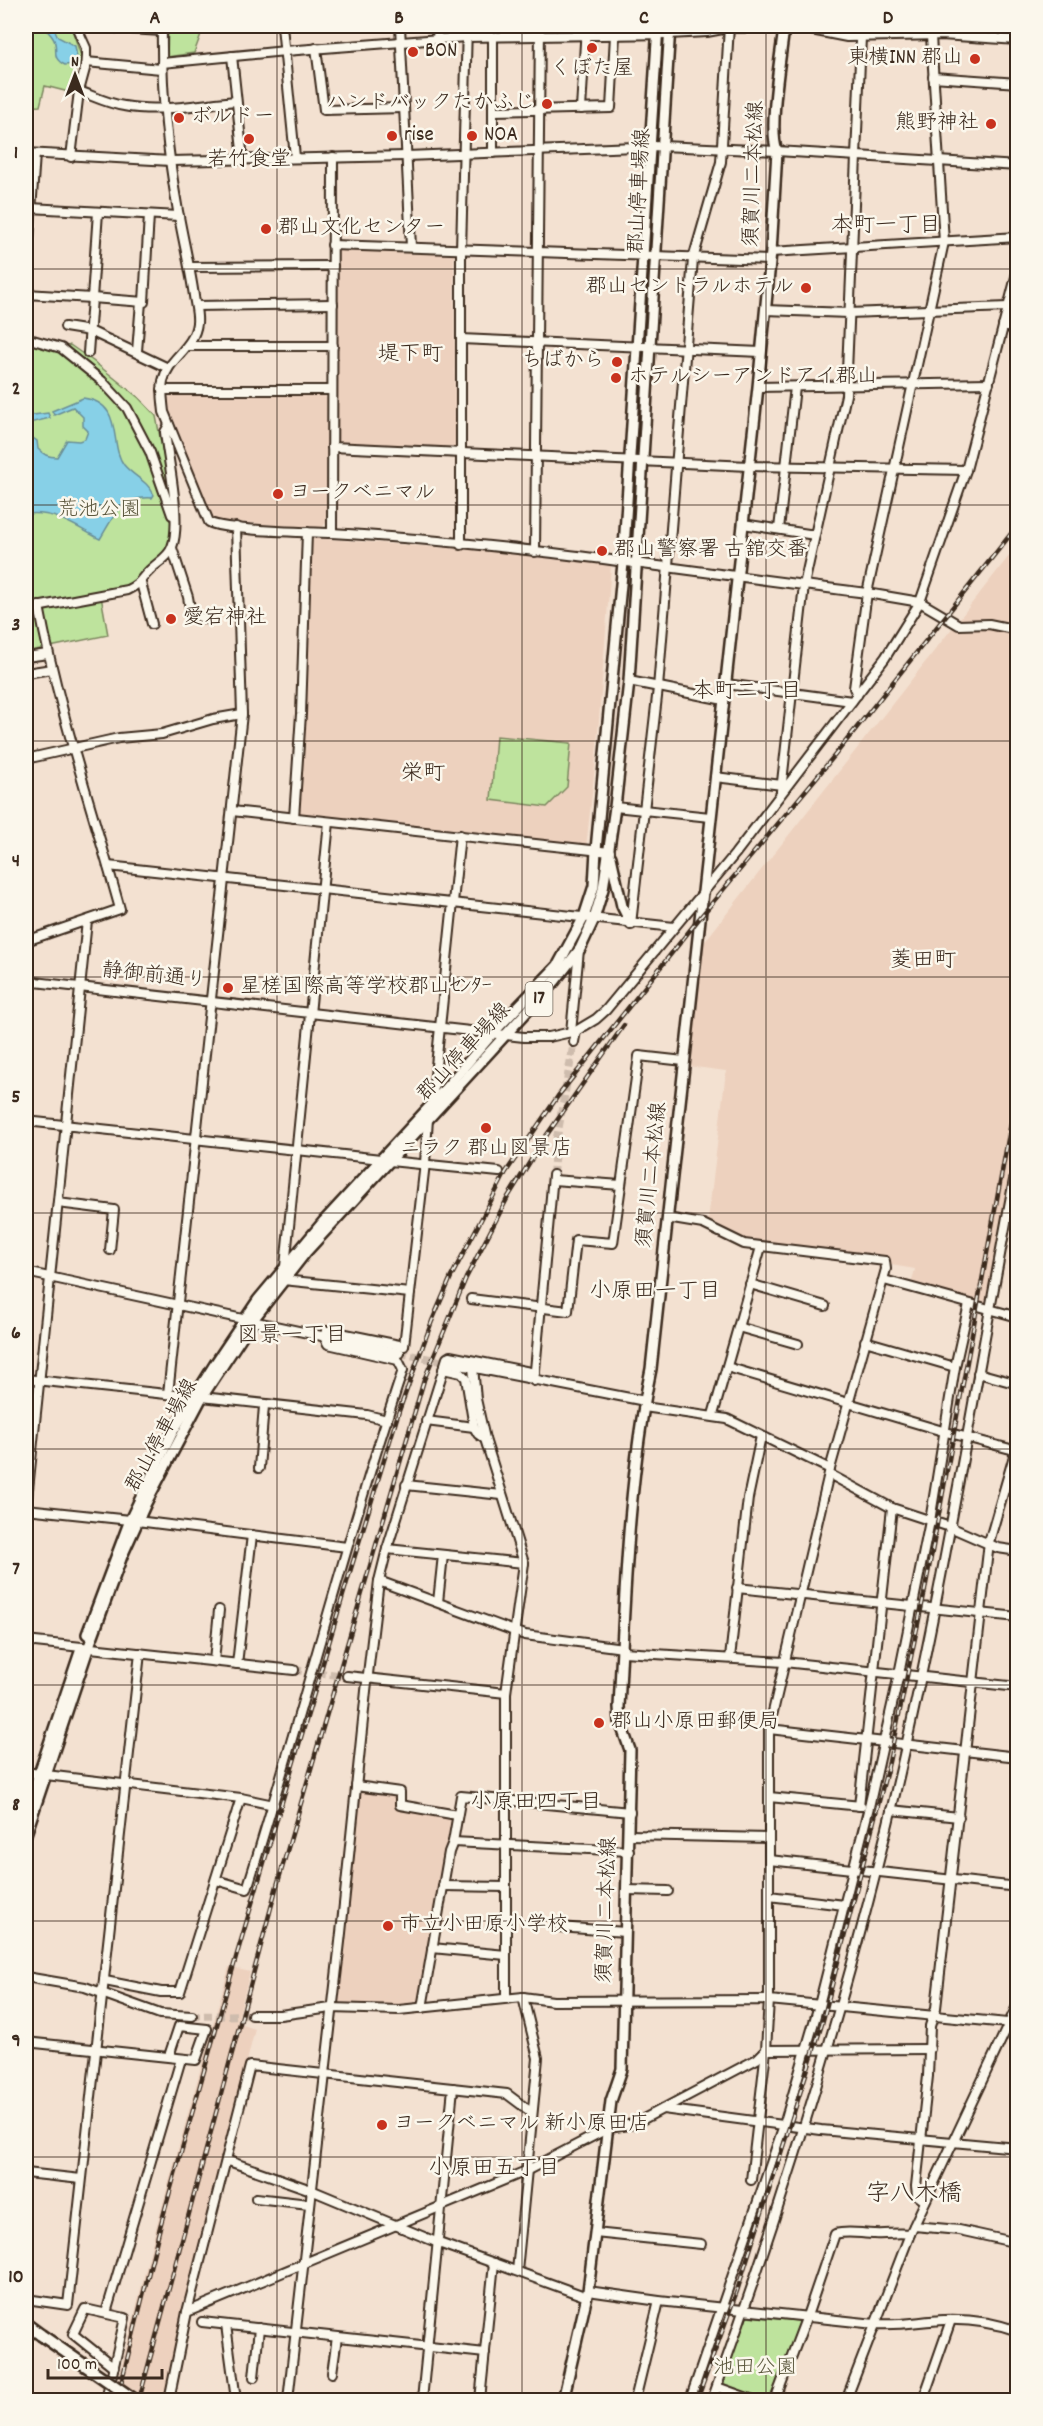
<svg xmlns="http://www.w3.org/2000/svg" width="1043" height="2426" viewBox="0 0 1043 2426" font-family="Dekko,'Klee One',sans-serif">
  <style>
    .built { fill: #edd1be }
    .green { fill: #bee39d; stroke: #7c865e; stroke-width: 1.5 }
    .water { fill: #87d0e7; stroke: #698e97; stroke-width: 1.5 }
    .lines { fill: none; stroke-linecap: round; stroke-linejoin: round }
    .minor-tunnel { stroke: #cebcad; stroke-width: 8; stroke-dasharray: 8 4; stroke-linecap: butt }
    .minor-casing { stroke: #3b2a1e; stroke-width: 12 }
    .major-casing { stroke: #3b2a1e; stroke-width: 14 }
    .highway-casing { stroke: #3b2a1e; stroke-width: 15 }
    .minor { stroke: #fbf7ec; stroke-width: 8 }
    .major { stroke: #fbf7ec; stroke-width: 9 }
    .highway { stroke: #fbf7ec; stroke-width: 10 }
    .rail-casing { stroke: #3b2a1e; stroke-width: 4.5 }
    .rail { stroke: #fbf7ec; stroke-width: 2; stroke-dasharray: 7; stroke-linecap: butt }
    .highway-bridge-casing { stroke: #3b2a1e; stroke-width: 15; stroke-linecap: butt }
    .highway-bridge { stroke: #fbf7ec; stroke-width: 10 }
    .grid { fill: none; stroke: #3b2a1e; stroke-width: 1.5; stroke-opacity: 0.55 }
    .poi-dot { fill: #c8321e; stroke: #fbf7ec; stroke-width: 2 }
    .labels { text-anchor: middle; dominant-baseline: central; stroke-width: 5; stroke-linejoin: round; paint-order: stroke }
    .shield { fill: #fbf7ec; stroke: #75685c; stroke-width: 1.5 }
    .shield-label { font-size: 20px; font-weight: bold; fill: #3b2a1e }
    .poi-label { font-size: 21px; fill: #3b2a1e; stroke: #fbf7ec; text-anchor: start }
    .street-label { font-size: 21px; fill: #3b2a1e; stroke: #fbf7ec }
    .park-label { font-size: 21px; fill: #5c583e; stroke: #fbf7ec }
    .neighbourhood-label { font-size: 22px; fill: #3b2a1e; stroke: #fbf7ec }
    .quarter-label { font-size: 24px; fill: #3b2a1e; stroke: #fbf7ec }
    .neatline { fill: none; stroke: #3b2a1e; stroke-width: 2 }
    .grid-label { font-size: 20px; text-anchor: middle; font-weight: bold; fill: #3b2a1e }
  </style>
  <rect width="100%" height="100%" fill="#f3e1d1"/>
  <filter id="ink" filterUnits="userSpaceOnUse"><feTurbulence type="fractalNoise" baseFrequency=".0167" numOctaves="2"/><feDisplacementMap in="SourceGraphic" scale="12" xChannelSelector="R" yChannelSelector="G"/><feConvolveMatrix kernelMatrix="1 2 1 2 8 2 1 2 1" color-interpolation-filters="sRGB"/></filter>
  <g filter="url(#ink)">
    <g class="built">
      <polygon points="337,249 454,253 455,447 338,442"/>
      <polygon points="173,395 324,395 327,399 326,523 321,528 219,521 213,519 171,414 167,398"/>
      <polygon points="314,538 512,553 611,565 596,758 586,847 297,813 306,711 310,544"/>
      <polygon points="1017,546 1018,1175 1010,1179 987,1306 911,1285 915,1269 891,1265 888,1256 747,1240 708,1220 726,1071 688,1066 702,945"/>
      <polygon points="362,1788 397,1795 396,1806 453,1817 454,1819 444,1854 420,1998 414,2004 389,2006 336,2002 358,1791"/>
      <polygon points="229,1967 250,1972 237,2023 255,2029 182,2321 166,2400 113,2400 156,2228"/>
    </g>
    <g class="green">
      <polygon points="26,26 71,26 82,59 76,69 69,92 45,86 40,106 26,107"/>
      <polygon points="168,26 204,26 194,53 167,57"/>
      <polygon points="26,344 58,350 70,345 93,361 139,398 156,416 174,510 170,543 161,556 128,585 100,591 108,635 26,652"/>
      <polygon points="496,736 571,743 567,787 547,807 491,800"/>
      <polygon points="747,2316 800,2321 770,2400 721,2386"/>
    </g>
    <g class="water">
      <path d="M44,26H53L58,37L75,46L77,57L74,64L65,65C49,57 60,49 53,38C50,33 46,31 44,26Z"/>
      <path d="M83,398C125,403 108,444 124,465C134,477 147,480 154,495L152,498C121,496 114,516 100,539C74,526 55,510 26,514V416L48,413L50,418L29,423L30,436L37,441L38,449C44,455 48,457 57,457L67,440L79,441L85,439L88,431L83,426V417L73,407L54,415L52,411Z"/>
    </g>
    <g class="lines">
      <g class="minor-tunnel">
        <polyline points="553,1175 555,1148 574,1042"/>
        <polyline points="400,1353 450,1363"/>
        <polyline points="294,1670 347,1676"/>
        <polyline points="192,2016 252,2015"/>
      </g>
      <defs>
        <g id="minor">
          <polyline points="83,26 162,31"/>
          <path d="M162,26C161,88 167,150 178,211C183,240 190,267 194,296C195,304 198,315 197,323C194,349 168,358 163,381C161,391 163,402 164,412L209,522C223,531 309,532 331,533C510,543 689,571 867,593L920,602L959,625L989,624L1018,630"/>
          <polyline points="282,26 295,157"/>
          <polyline points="400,26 411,247"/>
          <polyline points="857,26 858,37"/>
          <polyline points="493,37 493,153"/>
          <polyline points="994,38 996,26"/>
          <polyline points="437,39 438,26"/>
          <polyline points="316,48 324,110 404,108"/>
          <polyline points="232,56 243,160"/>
          <polyline points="86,62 161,69"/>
          <polyline points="162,63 285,51 466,37 669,34 707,32 728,28 796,27 847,37 941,35 1018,40"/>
          <polyline points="933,77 1018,83"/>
          <path d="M79,91C93,96 109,104 124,106C160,113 200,104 236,101"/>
          <polyline points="581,109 586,26"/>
          <polyline points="493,111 611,108 615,35"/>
          <polyline points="26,153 171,161 406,156 661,146 777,151 1018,166"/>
          <polyline points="71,157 79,91 85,69 86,56 86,48 76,26"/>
          <polyline points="30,208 179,216"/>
          <polyline points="332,245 770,260"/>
          <polyline points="771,252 1018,237"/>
          <polyline points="190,267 333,266"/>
          <polyline points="26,282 35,154"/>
          <polyline points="26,294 92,298 98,212"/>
          <polyline points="196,306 333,304"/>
          <polyline points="765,310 849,313 1008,307"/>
          <polyline points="1003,326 1018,330"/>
          <polyline points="65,327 90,331 168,368"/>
          <polyline points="26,338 61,348 102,381 127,408 150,452 172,515"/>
          <polyline points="461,339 761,352"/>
          <polyline points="189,346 333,346"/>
          <polyline points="137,351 141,302"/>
          <polyline points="88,353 92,298 144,302 149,215"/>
          <polyline points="758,387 989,383"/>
          <polyline points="162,390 332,390"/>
          <polyline points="332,447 749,466 966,470"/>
          <polyline points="743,524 815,535"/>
          <polyline points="779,529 795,387"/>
          <polyline points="332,533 333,157"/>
          <polyline points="461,545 461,250 467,26"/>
          <polyline points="172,548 188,597 191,614 209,620"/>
          <polyline points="535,552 540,26"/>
          <polyline points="141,583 152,624"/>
          <path d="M26,609L127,590C142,583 139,580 150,570C158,562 169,557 172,547C182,522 168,460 165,432L169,425"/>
          <polyline points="26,657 48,654"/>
          <polyline points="26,673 52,669"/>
          <polyline points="629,681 724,700"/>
          <polyline points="726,684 852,701"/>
          <polyline points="857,695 854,688 867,593 944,242 931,36 933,26"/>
          <polyline points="26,759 119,738 162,734 213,719 242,714"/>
          <polyline points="715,777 782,785"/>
          <polyline points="781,791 804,585 846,395 861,37"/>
          <polyline points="615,807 710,817"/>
          <polyline points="232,811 610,852"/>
          <polyline points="294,818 301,714 307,532"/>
          <polyline points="108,866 674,927"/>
          <polyline points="87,921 26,1509 130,1520"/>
          <polyline points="631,924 658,688 693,259 721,162 729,26"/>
          <path d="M26,941L120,909C92,808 58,709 39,606"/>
          <polyline points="26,981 524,1037 549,1037 576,1031 596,1019 606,1010 735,854 885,658 920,602 966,470 1018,269"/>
          <polyline points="571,1032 579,950"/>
          <polyline points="574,1042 576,1031"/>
          <polyline points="432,1104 460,835"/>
          <polyline points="26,1121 381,1159"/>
          <polyline points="390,1161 499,1172"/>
          <polyline points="553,1180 621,1185"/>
          <polyline points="58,1203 114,1210 110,1250"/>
          <polyline points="667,1218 703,1224 744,1244 885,1261 886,1269 830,1469 769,1729 769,2000 766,2050 751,2180"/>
          <polyline points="285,1267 329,822"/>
          <polyline points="26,1272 400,1353"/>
          <polyline points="283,1280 410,1293"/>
          <polyline points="884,1280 1018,1317"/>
          <polyline points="750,1284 825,1306"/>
          <polyline points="471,1299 568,1311 576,1240 613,1243 639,1056 684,1061"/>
          <polyline points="738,1327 798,1344"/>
          <polyline points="865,1341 955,1367"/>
          <polyline points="450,1363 645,1401"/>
          <polyline points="473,1367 476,1399 485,1439 524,1563 506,1693 506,1998"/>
          <polyline points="727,1367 946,1432 1018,1451"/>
          <polyline points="443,1369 461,1373 466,1378 474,1427 478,1434 485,1439"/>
          <polyline points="978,1373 1018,1384"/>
          <polyline points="26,1379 194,1397"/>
          <polyline points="534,1381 553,1175"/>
          <polyline points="168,1394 242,714 236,527"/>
          <polyline points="202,1397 367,1415 387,1420"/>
          <polyline points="644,1407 727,1419 830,1469"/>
          <polyline points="713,1415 761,1247"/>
          <polyline points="426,1421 474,1427"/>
          <polyline points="259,1468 264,1406"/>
          <polyline points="829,1474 892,1508 950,1527 998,1548 1018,1551"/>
          <polyline points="406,1485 502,1495"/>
          <polyline points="137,1521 347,1547"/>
          <polyline points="387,1549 524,1563"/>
          <polyline points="379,1581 525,1635 623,1648"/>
          <polyline points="737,1588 1018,1617"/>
          <polyline points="438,1602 443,1555"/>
          <polyline points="26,1641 294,1670"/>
          <polyline points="623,1652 784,1662 1018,1687"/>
          <polyline points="730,1658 748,1498 761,1436"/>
          <polyline points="214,1661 219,1610"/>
          <polyline points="237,1664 252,1535"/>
          <polyline points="347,1676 506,1693"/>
          <polyline points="769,1729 1018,1757"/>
          <polyline points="26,1772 39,1774"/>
          <polyline points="46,1775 241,1798 274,1805"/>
          <polyline points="356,1786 400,1792 400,1805 457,1815"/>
          <polyline points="769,1797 861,1806"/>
          <polyline points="859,1806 892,1508"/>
          <polyline points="891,1810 959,1817"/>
          <polyline points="629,1835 769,1838"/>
          <polyline points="453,1842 629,1851"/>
          <polyline points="769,1860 1018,1887"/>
          <path d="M216,1880L247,1889C301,1717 345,1542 403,1370L398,1360L328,1344L324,1337L326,1331H331L404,1346L425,1163L428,1119"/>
          <polyline points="443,1886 506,1887"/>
          <polyline points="627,1890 668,1891"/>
          <polyline points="769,1896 844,1905"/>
          <polyline points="559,1927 625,1932"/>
          <polyline points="432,1948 506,1955"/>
          <polyline points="26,1977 85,1987 160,2014 192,2016"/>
          <polyline points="105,1981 161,1992 180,1992 241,1798"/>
          <polyline points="422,2008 449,1852 453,1842 461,1796 630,1812"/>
          <polyline points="252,2015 280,2015 331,2008 399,2010 523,1997 553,2001 769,2000 1018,2024"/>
          <polyline points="26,2042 196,2060 207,2029 179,2026 169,2056"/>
          <polyline points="663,2109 821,2130 1018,2148"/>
          <polyline points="226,2160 311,2190 436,2242 587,2297"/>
          <polyline points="26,2173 81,2179"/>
          <polyline points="256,2198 309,2204"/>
          <polyline points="925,2201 917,2195 916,2186 928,2076 930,2026 936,2008 989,1542 1018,1442"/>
          <polyline points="914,2226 959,2230 1018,2243"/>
          <polyline points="595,2233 701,2244"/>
          <polyline points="517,2271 538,2058 523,1997"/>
          <path d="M588,2291L659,2301L875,2324C899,2326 921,2321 944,2320C969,2319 995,2323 1018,2331"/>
          <polyline points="26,2299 68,2305 140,1653"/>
          <polyline points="187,2312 526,2171 609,2128 634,2124 757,2059 766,2050 930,2049"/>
          <polyline points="106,2313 181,2059"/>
          <polyline points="202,2322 485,2353"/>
          <polyline points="226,2325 236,2400"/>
          <polyline points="332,2373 337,2337"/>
          <polyline points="254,2377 259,2328"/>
          <polyline points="717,2387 753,2400"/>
          <polyline points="106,2400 125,2318 85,2309 73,2334 114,2367"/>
          <polyline points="169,2400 187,2312 250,2066 507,2094 531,2112"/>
          <polyline points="288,2400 341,1933 366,1691 379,1581 387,1549 447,1358 450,1356 535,1373"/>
          <polyline points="422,2400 453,2088"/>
          <polyline points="480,2400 494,2263"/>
          <polyline points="635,2400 659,2301"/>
          <polyline points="690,2400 784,2125 819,2005 869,1807 899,1674 930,1521 955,1367 969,1304"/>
          <path d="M712,2400C789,2186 857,1968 906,1746C948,1558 978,1368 1014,1180L1018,1181"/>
          <path d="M775,2400L807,2316L835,2234C849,2230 861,2234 875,2234C887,2235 897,2232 910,2234"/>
          <polyline points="846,2400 910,2234 1018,2004"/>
          <polyline points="923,2400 951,2320"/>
        </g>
        <g id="major">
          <polyline points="611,857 622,906 631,924"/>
          <polyline points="87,1634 130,1520 173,1431 215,1364 258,1300 324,1221 432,1104 493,1033 558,965 584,917 594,886 596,850 623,563 658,26"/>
          <polyline points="26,1812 80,1652"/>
          <polyline points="26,1834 88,1649 122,1556 146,1503 202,1397 252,1321 306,1252 555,981 580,949 594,919 603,889 615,807 629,681 670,26"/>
          <path d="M563,2400L588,2291L611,2101L622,2069L630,1750L620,1722L619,1707C625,1595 628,1479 651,1369L758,387L771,252L777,151C768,129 781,55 784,28L790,26"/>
        </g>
        <polyline id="highway" points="26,2324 41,2335"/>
      </defs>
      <use href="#minor" class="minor-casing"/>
      <use href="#major" class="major-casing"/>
      <use href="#highway" class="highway-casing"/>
      <use href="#minor" class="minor"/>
      <use href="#major" class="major"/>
      <use href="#highway" class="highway"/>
      <defs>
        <g id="rail">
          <polyline points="117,2400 160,2227 237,1954 349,1575 399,1411 432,1321 451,1277 506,1172 558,1096 698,920 835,755 1018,525"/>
          <polyline points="139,2400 276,1889 424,1380 466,1278 508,1197 546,1136 624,1025"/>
          <polyline points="697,2400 737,2291 822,2024 889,1762 924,1595 1018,1085"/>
        </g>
      </defs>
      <use href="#rail" class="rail-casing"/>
      <use href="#rail" class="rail"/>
      <defs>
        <polyline id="highway-bridge" points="41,2335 135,2400"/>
      </defs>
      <use href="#highway-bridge" class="highway-bridge-casing"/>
      <use href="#highway-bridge" class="highway-bridge"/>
    </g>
  </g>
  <path class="grid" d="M277,26V2400M522,26V2400M766,26V2400M26,269H1018M26,505H1018M26,741H1018M26,977H1018M26,1213H1018M26,1449H1018M26,1685H1018M26,1921H1018M26,2157H1018"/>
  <g class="poi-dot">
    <circle cx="592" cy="48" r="6"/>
    <circle cx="413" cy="52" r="6"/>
    <circle cx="975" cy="59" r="6"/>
    <circle cx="547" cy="104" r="6"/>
    <circle cx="179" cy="118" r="6"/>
    <circle cx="991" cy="124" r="6"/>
    <circle cx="392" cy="136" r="6"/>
    <circle cx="472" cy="136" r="6"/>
    <circle cx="249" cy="139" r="6"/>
    <circle cx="266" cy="229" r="6"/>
    <circle cx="806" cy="288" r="6"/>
    <circle cx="617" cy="362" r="6"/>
    <circle cx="616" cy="378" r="6"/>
    <circle cx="278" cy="494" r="6"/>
    <circle cx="602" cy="551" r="6"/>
    <circle cx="171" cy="619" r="6"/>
    <circle cx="228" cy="988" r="6"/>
    <circle cx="486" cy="1128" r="6"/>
    <circle cx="599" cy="1723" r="6"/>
    <circle cx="388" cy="1926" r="6"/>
    <circle cx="382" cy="2125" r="6"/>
  </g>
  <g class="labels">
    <rect class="shield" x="525.5" y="982" width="27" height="34" rx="4.5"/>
    <g class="shield-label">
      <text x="539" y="999">17</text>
    </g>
    <g class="poi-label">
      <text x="425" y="52">BON</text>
      <text x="963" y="59" text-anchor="end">東横INN 郡山</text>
      <text x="592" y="70" text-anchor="middle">くぼた屋</text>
      <text x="535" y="104" text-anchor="end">ハンドバックたかふじ</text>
      <text x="191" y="118">ボルドー</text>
      <text x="979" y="124" text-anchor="end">熊野神社</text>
      <text x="404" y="136">rise</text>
      <text x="484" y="136">NOA</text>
      <text x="249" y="161" text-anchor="middle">若竹食堂</text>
      <text x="278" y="229">郡山文化センター</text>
      <text x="794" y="288" text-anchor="end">郡山セントラルホテル</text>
      <text x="605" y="362" text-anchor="end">ちばから</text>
      <text x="628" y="378">ホテルシーアンドアイ郡山</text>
      <text x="290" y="494">ヨークベニマル</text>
      <text x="614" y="551">郡山警察署 古舘交番</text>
      <text x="183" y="619">愛宕神社</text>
      <text x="240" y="988">星槎国際高等学校郡山ｾﾝﾀｰ</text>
      <text x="486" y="1150" text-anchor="middle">ニラク 郡山図景店</text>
      <text x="611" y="1723">郡山小原田郵便局</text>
      <text x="400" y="1926">市立小田原小学校</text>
      <text x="394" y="2125">ヨークベニマル 新小原田店</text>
    </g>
    <g class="street-label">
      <text transform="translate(755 174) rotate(-88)">須賀川二本松線</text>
      <text transform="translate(641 191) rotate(-87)">郡山停車場線</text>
      <text transform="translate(154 977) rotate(6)">静御前通り</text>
      <text transform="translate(465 1053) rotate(-47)">郡山停車場線</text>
      <text transform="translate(653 1175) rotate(-84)">須賀川二本松線</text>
      <text transform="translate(163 1436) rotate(-61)">郡山停車場線</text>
      <text transform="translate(608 1910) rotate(-88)">須賀川二本松線</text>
    </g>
    <g class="park-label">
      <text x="99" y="511">荒池公園</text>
      <text x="755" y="2369">池田公園</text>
    </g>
    <g class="neighbourhood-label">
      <text x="886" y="226">本町一丁目</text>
      <text x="410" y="355">堤下町</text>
      <text x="747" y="692">本町二丁目</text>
      <text x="423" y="774">栄町</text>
      <text x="923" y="961">菱田町</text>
      <text x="655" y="1292">小原田一丁目</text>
      <text x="292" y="1336">図景一丁目</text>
      <text x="536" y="1803">小原田四丁目</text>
      <text x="494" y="2169">小原田五丁目</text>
    </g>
    <g class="quarter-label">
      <text x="914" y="2195">字八木橋</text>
    </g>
  </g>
  <rect width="1043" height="2426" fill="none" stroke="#fbf7ec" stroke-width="66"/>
  <g transform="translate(75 75)" stroke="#fbf7ec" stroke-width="4.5" paint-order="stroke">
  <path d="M0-4.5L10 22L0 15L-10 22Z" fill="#3b2a1e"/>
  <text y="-9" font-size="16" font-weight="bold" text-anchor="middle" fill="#3b2a1e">N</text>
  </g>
  <path d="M48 2369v9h114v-9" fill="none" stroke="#3b2a1e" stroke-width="3"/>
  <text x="57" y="2369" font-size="18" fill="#3b2a1e" stroke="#fbf7ec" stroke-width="4.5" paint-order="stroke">100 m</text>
  <rect x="33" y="33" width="977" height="2360" class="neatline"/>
  <g class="grid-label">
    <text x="155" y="23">A</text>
    <text x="399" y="23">B</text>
    <text x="644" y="23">C</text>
    <text x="888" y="23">D</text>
    <text x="16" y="158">1</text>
    <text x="16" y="394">2</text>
    <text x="16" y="630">3</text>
    <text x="16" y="866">4</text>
    <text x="16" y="1102">5</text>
    <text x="16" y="1338">6</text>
    <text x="16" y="1574">7</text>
    <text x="16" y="1810">8</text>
    <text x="16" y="2046">9</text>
    <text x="16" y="2282">10</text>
  </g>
</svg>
